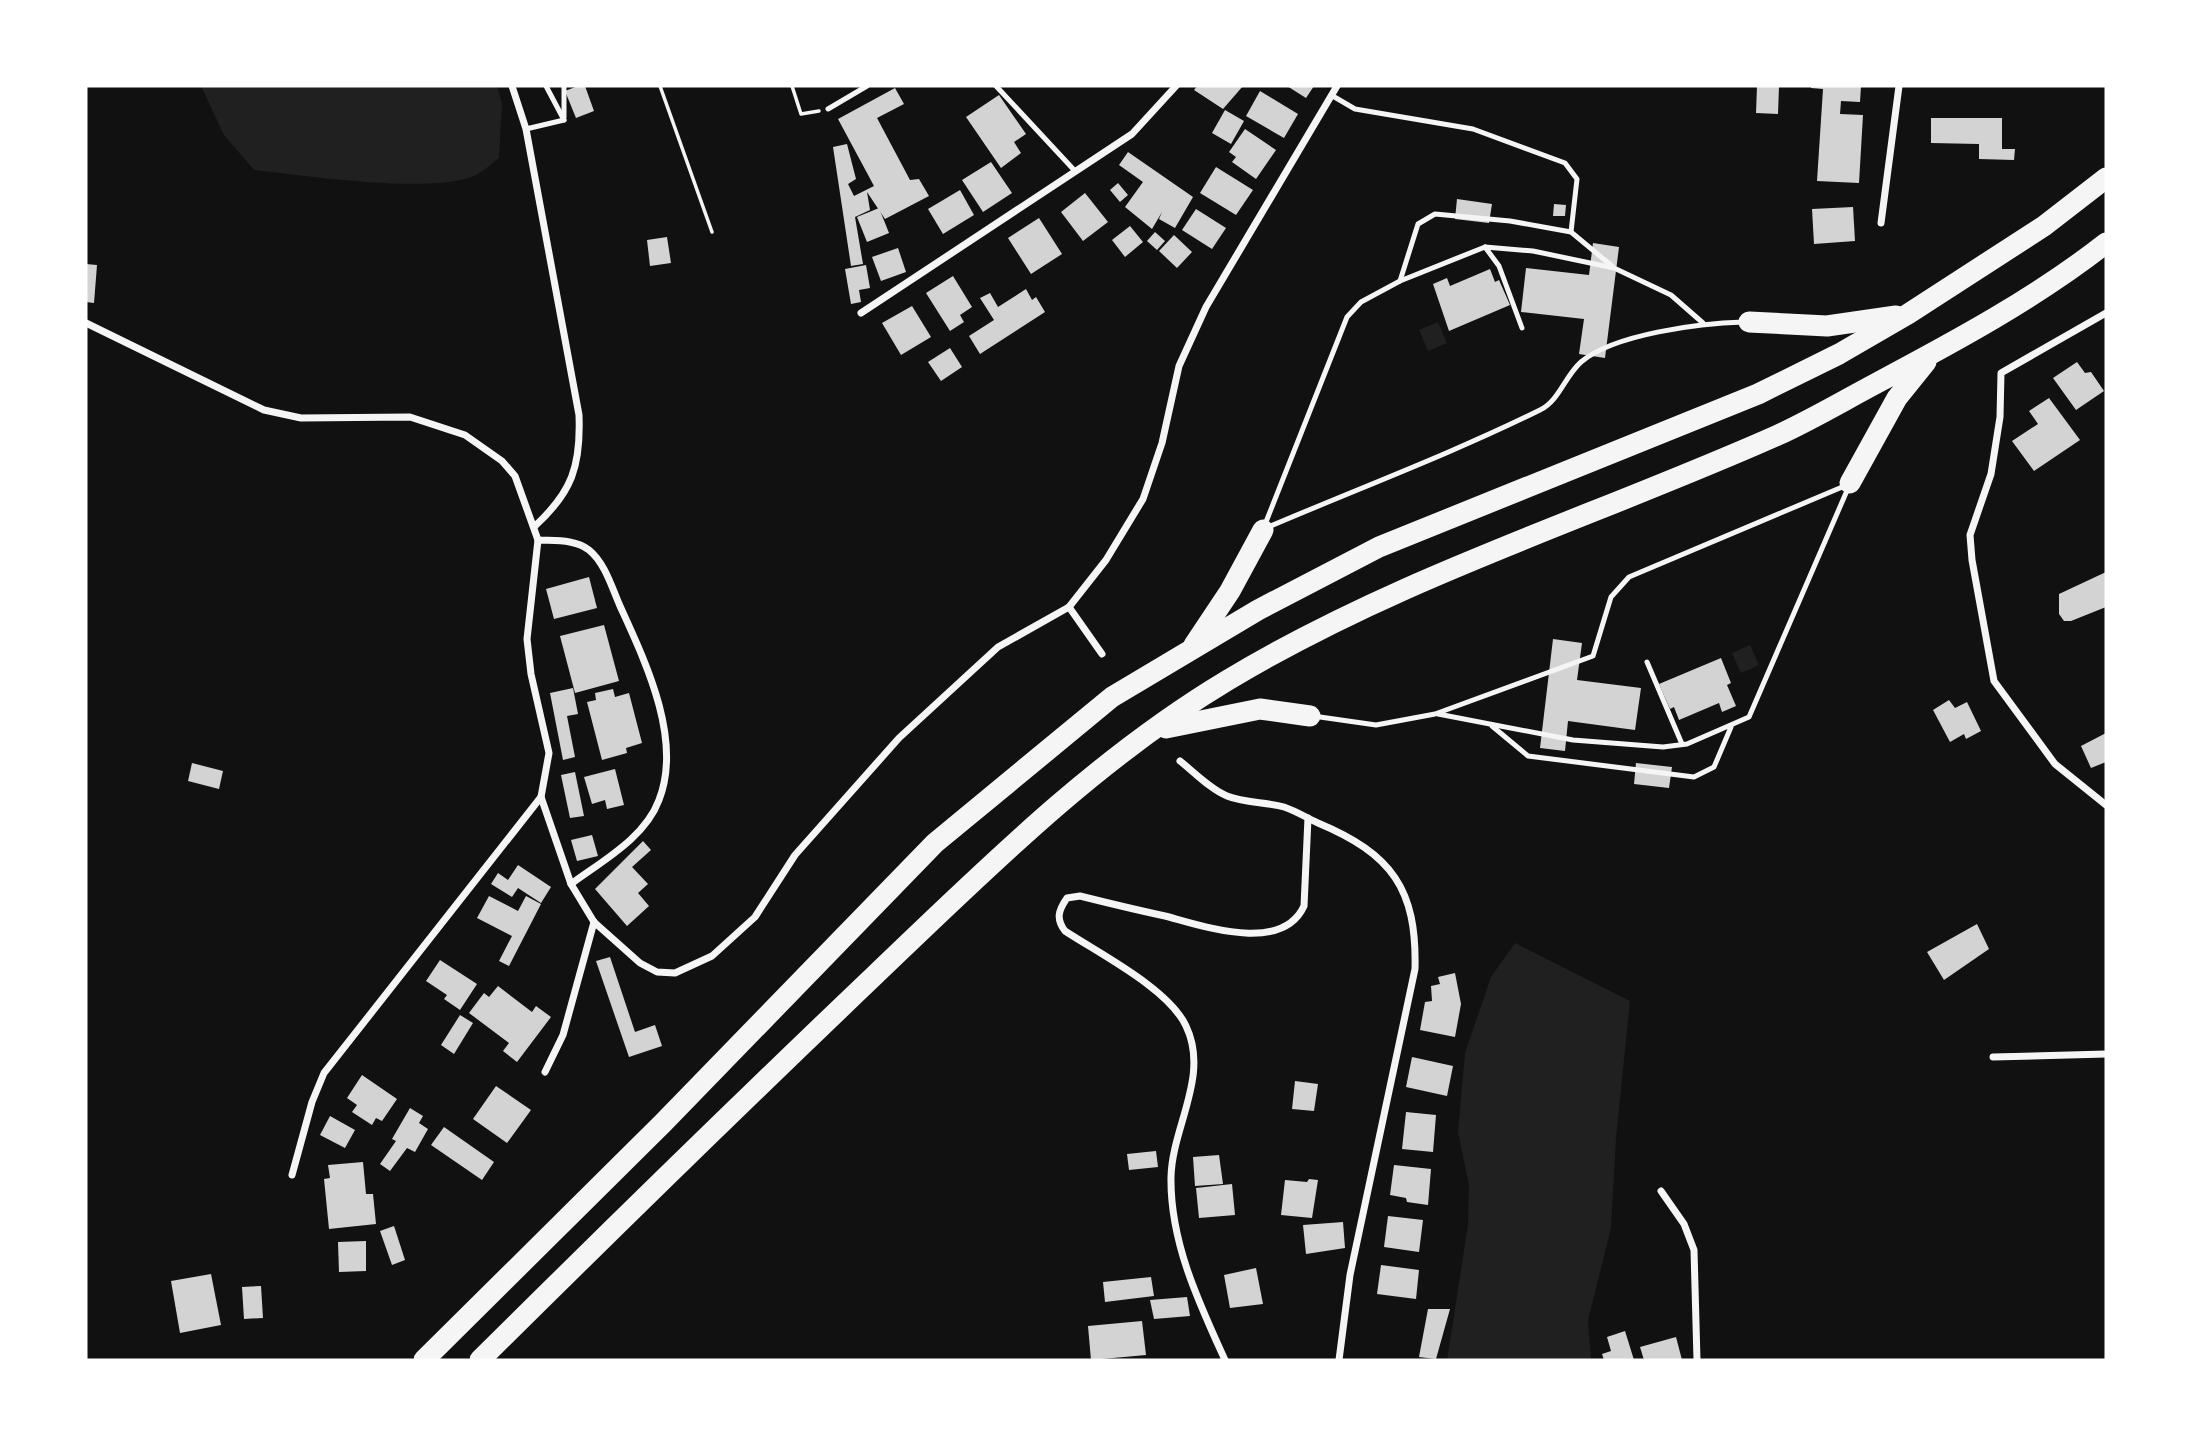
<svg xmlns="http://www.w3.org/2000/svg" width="2192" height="1446" viewBox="0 0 2192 1446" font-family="'Asap Condensed',sans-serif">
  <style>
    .green { fill: #202020 }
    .building { fill: #d3d3d3 }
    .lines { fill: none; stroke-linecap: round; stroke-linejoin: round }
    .path { stroke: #f5f5f5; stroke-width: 3.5 }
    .service { stroke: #f5f5f5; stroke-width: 5 }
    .minor { stroke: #f5f5f5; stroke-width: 7 }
    .motorway { stroke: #f5f5f5; stroke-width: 21 }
  </style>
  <rect width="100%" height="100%" fill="#111"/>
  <g class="green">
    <path d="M201,86H497L502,103L499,158C492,163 485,170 478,174C438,196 301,175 254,170L224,135Z"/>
    <polygon points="1438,322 1447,343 1428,351 1419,330"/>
    <polygon points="1750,645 1759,665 1741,673 1732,653"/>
    <polygon points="1515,943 1630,1001 1616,1138 1611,1228 1588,1320 1591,1360 1447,1360 1468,1225 1469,1185 1458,1132 1465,1053 1491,977"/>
  </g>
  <g class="building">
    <polygon points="578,86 585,86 594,111 576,118 565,91"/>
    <polygon points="1197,86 1243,86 1223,109 1194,90"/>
    <polygon points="1287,86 1314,86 1306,98"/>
    <polygon points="1757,86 1779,86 1778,114 1756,113"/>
    <polygon points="1811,86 1861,86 1860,102 1841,101 1840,114 1863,115 1859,183 1817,181 1823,89 1811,88"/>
    <polygon points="895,88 904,104 877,118 910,180 919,179 929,196 885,219 867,192 870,210 855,217 863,264 851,266 833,147 847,144 856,179 848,184 854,196 874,186 838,119"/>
    <polygon points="1260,91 1298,114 1284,138 1246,116"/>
    <polygon points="999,95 1026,134 1014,142 1021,153 1001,168 966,117"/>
    <polygon points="1225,110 1244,121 1231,144 1212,133"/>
    <polygon points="1931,118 2002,118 2002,149 2015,149 2014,160 1979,159 1979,144 1931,143"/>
    <polygon points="1245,129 1276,150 1256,179 1232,162 1236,157 1229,152"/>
    <polygon points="1128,152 1193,197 1175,228 1159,219 1162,212 1152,229 1125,207 1143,182 1119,165"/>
    <polygon points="991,162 1012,193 983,212 962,180"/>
    <polygon points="1216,167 1253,190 1236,215 1200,193"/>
    <polygon points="1118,183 1128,195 1120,202 1110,190"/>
    <polygon points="960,190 974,215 943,234 928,209"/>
    <polygon points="1085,193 1108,222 1083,241 1061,212"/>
    <polygon points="1457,199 1492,204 1489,223 1455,219"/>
    <polygon points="1554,204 1566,205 1565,216 1553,216"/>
    <polygon points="1853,207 1855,241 1814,244 1812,209"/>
    <polygon points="879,208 889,233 867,242 857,217"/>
    <polygon points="1196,209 1226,228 1212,249 1182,230"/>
    <polygon points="1039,218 1062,254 1031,274 1008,238"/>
    <polygon points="1130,226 1143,242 1125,257 1112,240"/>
    <polygon points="1155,232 1165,241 1157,250 1147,241"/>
    <polygon points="1174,235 1192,252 1177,268 1159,251"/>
    <polygon points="667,237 671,263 650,266 647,240"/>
    <polygon points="1593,243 1619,247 1605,358 1579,354 1584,319 1521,312 1526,268 1589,275"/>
    <polygon points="898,248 906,272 881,281 872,257"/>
    <polygon points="86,264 97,265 94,303 86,302"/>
    <polygon points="866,265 870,288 859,290 861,302 851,304 845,269"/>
    <polygon points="1490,269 1495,282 1499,280 1510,305 1449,331 1433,284 1447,278 1450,286"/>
    <polygon points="953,276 972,307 960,315 964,322 950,331 926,293"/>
    <polygon points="1026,289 1032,300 1036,297 1045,312 980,354 969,336 994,320 980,298 990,293 998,307"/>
    <polygon points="912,306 931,337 901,355 882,323"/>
    <polygon points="950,348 962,367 941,381 928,362"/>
    <polygon points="2077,362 2085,373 2091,372 2104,391 2076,410 2053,378"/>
    <polygon points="2049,398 2080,440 2034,471 2012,441 2038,424 2029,411"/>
    <polygon points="2106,572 2106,607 2071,621 2064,621 2059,614 2059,594"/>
    <polygon points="589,577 597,608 554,619 546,589"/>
    <polygon points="604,625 619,681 575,693 560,636"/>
    <polygon points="1553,639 1582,643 1577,680 1641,688 1635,730 1568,721 1565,751 1540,748"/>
    <polygon points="1721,658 1731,683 1727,685 1736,706 1722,712 1719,703 1679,720 1674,707 1670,709 1659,684"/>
    <polygon points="573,688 578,714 567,716 575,757 563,760 550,693"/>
    <polygon points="613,689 615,697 629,693 642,743 626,748 627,753 602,760 587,702 596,700 595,693"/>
    <polygon points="1949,700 1955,708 1967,702 1981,731 1966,739 1964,734 1950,742 1933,710"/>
    <polygon points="2106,733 2106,762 2091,768 2081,746"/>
    <polygon points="192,763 223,771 219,789 188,781"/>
    <polygon points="1636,763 1672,767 1669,788 1634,784"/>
    <polygon points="615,769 624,805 607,809 605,800 592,804 584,777"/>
    <polygon points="575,772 584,816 570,818 561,775"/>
    <polygon points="592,835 598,856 577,861 571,840"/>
    <polygon points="643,841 651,850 632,867 648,884 638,893 649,906 627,926 595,889"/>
    <polygon points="518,865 551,887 541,903 518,888 512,897 491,884 498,873 508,880"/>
    <polygon points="489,896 518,911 526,896 541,904 509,966 499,961 512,936 477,918"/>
    <polygon points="1977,924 1989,949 1944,980 1927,952"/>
    <polygon points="610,957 635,1032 655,1025 662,1046 629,1057 596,961"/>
    <polygon points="440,960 477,984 460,1010 444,999 447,995 426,981"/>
    <polygon points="1455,973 1461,1004 1455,1037 1420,1030 1425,1002 1432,1001 1431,986 1440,984 1438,977"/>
    <polygon points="498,986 532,1012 536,1006 551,1017 517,1062 503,1051 509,1043 469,1013 484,993 489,997"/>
    <polygon points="460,1015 473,1023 454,1054 441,1045"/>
    <polygon points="1412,1057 1453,1066 1447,1096 1406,1087"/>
    <polygon points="362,1075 397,1099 382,1121 376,1118 372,1125 352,1112 357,1105 347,1098"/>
    <polygon points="1295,1081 1318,1084 1314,1111 1292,1109"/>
    <polygon points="496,1086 531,1110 507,1143 473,1119"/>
    <polygon points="410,1108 423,1116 419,1123 428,1129 415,1152 407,1148 390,1171 380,1164 396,1141 392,1139"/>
    <polygon points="1406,1112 1436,1115 1433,1152 1402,1149"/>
    <polygon points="330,1116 355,1130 345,1148 320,1135"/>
    <polygon points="444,1127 494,1162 482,1180 431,1145"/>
    <polygon points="1156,1151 1158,1167 1129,1170 1127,1154"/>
    <polygon points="1219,1155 1223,1184 1195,1186 1193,1157"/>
    <polygon points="363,1162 366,1194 373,1194 376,1224 329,1229 324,1179 330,1178 328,1165"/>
    <polygon points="1394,1165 1431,1169 1428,1205 1407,1202 1406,1198 1390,1195"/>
    <polygon points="1309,1179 1318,1180 1312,1218 1281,1215 1285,1180 1307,1182"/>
    <polygon points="1232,1184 1235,1215 1199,1218 1196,1188"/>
    <polygon points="1388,1216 1423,1220 1419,1252 1384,1247"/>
    <polygon points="1343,1222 1345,1248 1306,1254 1303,1225"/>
    <polygon points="394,1226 405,1260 392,1265 380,1231"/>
    <polygon points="366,1241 366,1271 339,1272 338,1242"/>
    <polygon points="1381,1265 1419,1270 1416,1299 1377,1294"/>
    <polygon points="1256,1268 1263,1304 1230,1308 1224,1275"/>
    <polygon points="211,1274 221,1325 180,1333 171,1281"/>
    <polygon points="1151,1277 1154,1296 1105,1302 1103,1282"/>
    <polygon points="261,1286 263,1318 244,1319 242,1287"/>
    <polygon points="1187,1297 1190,1316 1154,1319 1150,1300"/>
    <polygon points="1428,1309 1450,1309 1436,1359 1419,1357"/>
    <polygon points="1142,1321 1146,1355 1091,1360 1088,1326"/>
    <polygon points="1625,1331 1634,1360 1604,1360 1602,1354 1611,1351 1607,1337"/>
    <polygon points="1676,1337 1682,1360 1644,1360 1640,1347"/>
  </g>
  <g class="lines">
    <g class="path">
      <polyline points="660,86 712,232"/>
      <polyline points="792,86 801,114 819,111"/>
    </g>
    <g class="service">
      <polyline points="546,86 564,120"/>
      <polyline points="564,86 564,117"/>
      <polyline points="996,86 1075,171"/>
      <polyline points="1331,95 1355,109 1473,129 1565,163 1577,179 1571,232"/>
      <polyline points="828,109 867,86"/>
      <polyline points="526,129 564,120"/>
      <polyline points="1485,247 1499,266 1522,328"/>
      <polyline points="1400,281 1418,224 1435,214 1510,221 1571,232 1612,266"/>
      <polyline points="1264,527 1347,317 1361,302 1400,281 1485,247 1533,251 1614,268 1671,295 1703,323"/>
      <path d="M1266,528C1357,489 1451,454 1540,410C1559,401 1565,376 1581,362C1614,334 1701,323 1744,322"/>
      <polyline points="1647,662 1682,744"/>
      <polyline points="1438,714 1573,740 1663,747 1687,744 1749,717 1849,486"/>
      <polyline points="1313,716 1376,725 1435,714 1593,656 1611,597 1629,577 1847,485"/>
      <polyline points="1492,726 1528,756 1694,777 1714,767 1731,727"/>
    </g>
    <g class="minor">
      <path d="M512,86L526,129L579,415C581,466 572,492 535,526"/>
      <polyline points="1881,223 1899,86"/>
      <polyline points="861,313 1132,134 1176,86"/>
      <polyline points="2106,313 2001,373 2000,417 1991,474 1970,535 1972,560 1994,681 2055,764 2106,805"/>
      <polyline points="86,323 264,410 301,418 410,417 465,435 502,461 515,476 538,540 527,639 531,674 549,753 541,797 571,884 594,922 640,963 657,972 675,973 712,956 755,917 795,855 899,738 998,647 1069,607 1106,560 1143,499 1162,443 1179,366 1206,307 1337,86"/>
      <path d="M538,540C555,541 575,539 589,550C605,563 612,588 620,606C645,661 683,739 659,800C645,838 602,861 571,884"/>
      <polyline points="1069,607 1102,654"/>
      <path d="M1180,761C1194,772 1210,789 1227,796C1244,803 1266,802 1284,807C1296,811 1307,818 1318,823C1392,854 1417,889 1415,969L1350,1275L1339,1360"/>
      <polyline points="1993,1057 2106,1054"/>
      <polyline points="545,1072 563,1035 594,922"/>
      <polyline points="292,1175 312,1102 324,1073 541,797"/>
      <polyline points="1661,1191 1684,1224 1694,1250 1697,1360"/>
      <path d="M1225,1360C1199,1303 1170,1242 1171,1177C1172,1127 1210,1076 1186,1026C1169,989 1100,954 1065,931C1056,919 1058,911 1067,898L1080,896C1108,903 1137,910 1165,916C1203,926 1282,954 1304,906L1308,818"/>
    </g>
    <g class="motorway">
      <polyline points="1749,322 1827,326 1896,316"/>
      <polyline points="1850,483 1897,398 1926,362"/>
      <polyline points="1194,645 1230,591 1263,530"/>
      <polyline points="1166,728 1260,709 1310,716"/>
      <polyline points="424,1360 663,1123 935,843 1112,697 1258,610 1379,547 1758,394 1839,354 1908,314 2044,226 2106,178"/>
      <path d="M480,1360C611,1230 742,1102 875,975C986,869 1096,759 1228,680C1401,576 1594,517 1778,435C1811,420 1843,401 1875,384C1954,342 2036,298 2106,243"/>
    </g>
  </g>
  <rect width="2192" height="1446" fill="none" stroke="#ffffff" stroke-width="175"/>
</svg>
